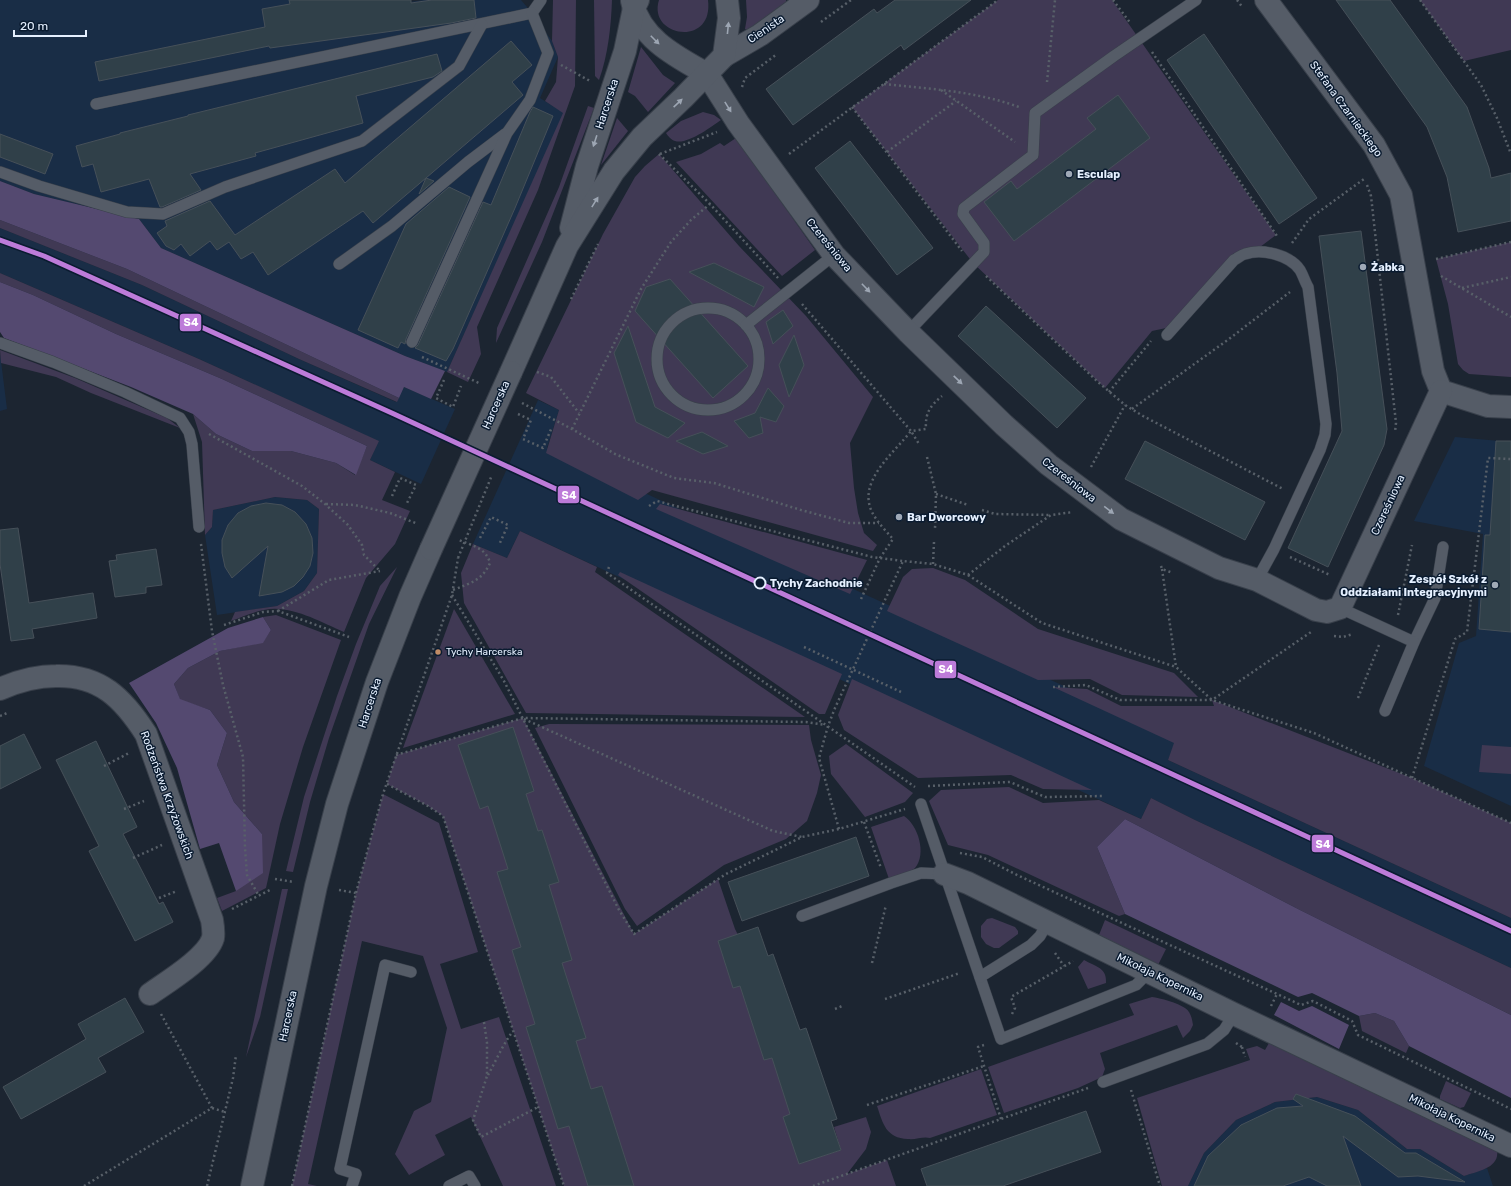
<svg xmlns="http://www.w3.org/2000/svg" width="1511" height="1186" viewBox="0 0 1511 1186" font-family="Rubik,sans-serif">
  <style>
    .built { fill: #192d46 }
    .green { fill: #403954 }
    .forest { fill: #544970 }
    .building { fill: #304049; stroke: #465059 }
    .lines { fill: none; stroke-linecap: round; stroke-linejoin: round }
    .lane-casing { stroke: #39404b; stroke-width: 12 }
    .street-casing { stroke: #39404b; stroke-width: 24 }
    .secondary-casing { stroke: #39404b; stroke-width: 24 }
    .path { stroke: #586069; stroke-width: 2.5; stroke-dasharray: 2 3; stroke-linecap: butt }
    .lane { stroke: #555c67; stroke-width: 11 }
    .street { stroke: #555c67; stroke-width: 22 }
    .secondary { stroke: #555c67; stroke-width: 22 }
    .secondary-bridge-casing { stroke: #39404b; stroke-width: 24; stroke-linecap: butt }
    .path-bridge { stroke: #586069; stroke-width: 2.5; stroke-dasharray: 2 3; stroke-linecap: butt }
    .secondary-bridge { stroke: #555c67; stroke-width: 22 }
    .rail-1-casing { stroke: #0a1b30; stroke-width: 8 }
    .rail-1 { stroke: #bd7bd9; stroke-width: 5 }
    .oneway { fill: #9da6b3 }
    .poi-dot { fill: #9fa9b7; stroke: #0a1b30; stroke-width: 1.5 }
    .stop-dot { fill: #0a1b30; stroke: #e5f0ff; stroke-width: 2 }
    .bus-dot { fill: #c18c65; stroke: #0a1b30; stroke-width: 1.5 }
    .labels { text-anchor: middle; dominant-baseline: central; stroke-width: 3; stroke-linejoin: round; paint-order: stroke }
    .bus-label { font-size: 10px; fill: #e5f0ff; stroke: #0a1b30; text-anchor: start }
    .street-label { font-size: 11px; fill: #e5f0ff; stroke: #0a1b30 }
    .poi-label { font-size: 11px; font-weight: bold; fill: #e5f0ff; stroke: #0a1b30; text-anchor: start }
    .stop-label { font-size: 11px; font-weight: bold; fill: #e5f0ff; stroke: #0a1b30; text-anchor: start }
    .line-badge { stroke: #0a1b30; stroke-width: 1.5 }
    .badge-label { font-size: 11px; text-anchor: middle; font-weight: bold; fill: #fff }
  </style>
  <rect width="100%" height="100%" fill="#1c2531"/>
  <g class="built">
    <polygon points="0,0 383,0 273,21 424,0 521,0 532,13 552,41 558,57 540,98 564,113 447,372 405,356 161,248 139,219 34,194 0,181"/>
    <polygon points="0,228 142,285 299,359 396,402 404,387 455,409 421,484 370,460 378,441 199,359 0,273"/>
    <polygon points="0,353 7,409 0,411"/>
    <polygon points="538,400 559,410 547,448 1177,738 1168,760 1511,918 1511,968 1195,820 1151,798 1141,819 520,531 507,558 473,544"/>
    <polygon points="1455,437 1511,442 1511,806 1424,766 1459,643 1476,636 1483,534 1414,521"/>
    <polygon points="275,497 307,500 319,509 317,573 304,591 277,606 217,615 205,535 212,527 213,510"/>
    <polygon points="1317,1097 1358,1110 1407,1149 1420,1149 1464,1176 1487,1168 1493,1186 1188,1186 1204,1153 1236,1120 1275,1102"/>
  </g>
  <g class="green">
    <polygon points="553,0 576,0 575,86 538,190 477,327 481,354 468,382 447,372 563,113 545,101 556,82 558,57 552,41"/>
    <path d="M594,0H612C611,27 608,55 599,80L595,76Z"/>
    <path d="M659,0H708C714,48 647,37 659,0Z"/>
    <polygon points="746,0 786,0 786,2 748,30 745,29 747,17"/>
    <polygon points="998,0 1112,0 1276,235 1260,247 1247,248 1233,254 1166,328 1152,331 1105,388 973,263 852,107"/>
    <polygon points="1420,0 1511,0 1511,50 1464,61"/>
    <polygon points="641,47 663,75 675,83 648,112 635,96 628,92"/>
    <polygon points="588,106 594,108 542,242 496,343 497,328 559,187"/>
    <path d="M703,112L714,115L721,120C711,127 687,145 675,141C671,140 668,136 666,133L681,121Z"/>
    <polygon points="617,118 628,131 601,165"/>
    <polygon points="736,138 815,250 782,276 676,162 701,154 720,143 724,146"/>
    <polygon points="659,154 739,246 806,316 873,397 850,443 854,488 858,513 864,533 877,545 873,551 652,490 638,500 546,453 559,410 526,393 603,234 635,177 645,166"/>
    <polygon points="0,220 127,269 399,398 397,402 299,359 142,285 0,228"/>
    <polygon points="1511,242 1511,377 1469,374 1463,370 1458,364 1448,304 1436,259"/>
    <path d="M0,273L199,359L379,441L370,460L395,472L382,500L410,511L395,544L366,578L344,632C320,622 290,604 264,610C253,612 242,617 231,621L235,612L277,606L304,591L317,573L319,509L307,500L275,497L213,510L212,527L205,535L202,442L193,414L216,434L252,451H291L336,463L355,475L367,446L222,379L116,334L33,295L0,282Z"/>
    <polygon points="0,350 75,378 167,418 180,428 91,393 56,377 1,363"/>
    <polygon points="660,504 867,560 850,594 656,509"/>
    <polygon points="520,531 597,567 595,572 805,717 526,713 464,603 461,573 473,544 507,558"/>
    <polygon points="397,567 369,624 329,738 310,802 293,872 286,871 304,797 337,696 356,644 380,586"/>
    <polygon points="933,568 965,580 1038,629 1174,673 1198,697 1122,695 1090,679 1038,680 887,611 903,577 912,569"/>
    <polygon points="620,572 842,674 825,714 819,714 618,575"/>
    <polygon points="454,609 515,714 403,748"/>
    <polygon points="276,615 341,640 303,747 280,824 266,888 222,911 217,898 236,891 262,834 234,802 217,765 227,733 210,710 180,700 174,684 188,668 220,651 263,642 271,630 263,617"/>
    <polygon points="852,679 1092,790 1043,789 1011,775 918,778 844,730 838,715"/>
    <polygon points="1053,687 1087,689 1121,706 1214,706 1212,700 1412,778 1511,823 1511,918 1168,760 1174,743"/>
    <polygon points="523,718 634,934 718,879 735,929 761,980 819,1157 841,1150 834,1127 866,1117 871,1132 866,1149 847,1174 887,1160 896,1186 564,1186 443,816 428,806 387,784 396,755"/>
    <polygon points="549,724 809,725 811,740 821,775 817,793 807,821 786,839 724,865 637,926 625,909 535,728"/>
    <polygon points="846,744 913,793 905,802 865,817 831,774 829,756"/>
    <polygon points="1482,745 1511,747 1511,774 1479,772"/>
    <polygon points="1009,787 1043,803 1099,800 1141,819 1151,798 1195,820 1511,968 1511,1015 1298,909 1125,819 1097,847 1125,914 1119,916 988,855 948,845 929,801 941,790"/>
    <polygon points="383,794 439,823 478,952 440,964 461,1029 499,1017 556,1186 503,1186 471,1117 435,1135 445,1155 409,1175 395,1154 414,1111 431,1102 447,1028 423,956 362,941 308,1184 317,1186 292,1186 356,893"/>
    <path d="M904,816C918,825 927,854 915,868C911,872 895,876 889,879L871,827Z"/>
    <polygon points="282,889 288,889 260,1017 246,1057"/>
    <polygon points="992,918 1015,927 1018,931 1018,934 999,948 994,948 986,944 981,937 981,926 987,919"/>
    <polygon points="1105,920 1166,949 1158,965 1099,935"/>
    <path d="M1084,960C1097,967 1107,968 1106,983L1088,989L1078,967Z"/>
    <path d="M1152,997C1160,998 1178,1003 1185,1008C1191,1012 1192,1019 1193,1025L1190,1031L1183,1038L1177,1025L1100,1053L1105,1069L1102,1077L1078,1088L1004,1113L988,1067L1134,1015L1129,1004Z"/>
    <polygon points="1375,1013 1394,1021 1409,1046 1406,1053 1362,1031 1359,1016"/>
    <path d="M1269,1043L1497,1150C1500,1168 1478,1171 1464,1176L1420,1149H1407L1358,1110L1317,1097L1275,1102L1236,1120L1204,1153L1188,1186H1162L1137,1098L1250,1060L1246,1049L1257,1046L1265,1050Z"/>
    <path d="M981,1069L997,1115L930,1138C923,1136 916,1140 908,1139C886,1138 883,1124 877,1106Z"/>
    <polygon points="1446,1081 1471,1093 1464,1107 1460,1108 1440,1099 1440,1096"/>
  </g>
  <g class="forest">
    <polygon points="0,181 34,194 139,219 161,248 405,356 445,371 431,399 404,387 399,398 127,269 0,220"/>
    <polygon points="0,282 33,295 116,334 222,379 367,446 356,475 336,463 291,451 252,451 216,434 193,414 131,387 4,338 0,332"/>
    <polygon points="263,617 271,630 263,643 220,651 188,668 174,684 180,699 210,710 227,733 217,765 234,802 262,834 263,873 236,891 219,843 200,849 177,768 156,723 129,683 228,628"/>
    <polygon points="1125,819 1298,909 1511,1015 1511,1098 1409,1046 1394,1021 1375,1013 1359,1016 1312,993 1298,997 1125,914 1097,847"/>
    <polygon points="1281,1002 1299,1011 1312,1006 1349,1025 1339,1049 1274,1015"/>
  </g>
  <g class="building">
    <polygon points="289,0 411,0 411,3 432,0 474,0 476,18 451,23 270,48 269,46 99,81 95,62 265,27 262,9 290,4"/>
    <polygon points="895,0 971,0 904,50 901,45 793,125 766,89 874,9 877,13"/>
    <polygon points="1336,0 1390,0 1467,107 1489,168 1491,178 1511,173 1511,221 1458,232 1447,177 1427,127"/>
    <polygon points="1204,34 1317,198 1279,224 1167,60"/>
    <polygon points="511,41 532,65 512,82 523,95 426,178 434,181 419,194 426,178 373,223 363,211 268,275 253,252 241,259 229,242 217,250 210,241 190,256 181,244 174,250 166,246 157,233 167,226 165,221 210,201 235,235 335,169 345,183"/>
    <polygon points="437,54 442,71 433,77 356,96 363,123 255,153 256,156 190,174 201,190 162,207 160,207 149,179 101,192 93,164 82,167 76,146 120,134 120,133 188,116 188,115"/>
    <polygon points="1118,95 1150,138 1014,241 984,202 1011,181 1017,189 1096,129 1087,118"/>
    <polygon points="533,107 553,116 515,208 453,349 446,361 415,348 418,345 483,202 491,205 530,112"/>
    <polygon points="0,134 53,154 45,174 0,157"/>
    <polygon points="850,141 933,248 897,275 815,168"/>
    <polygon points="449,187 470,197 406,339 405,344 401,342 398,348 358,330 406,224"/>
    <polygon points="1361,231 1387,429 1384,445 1328,567 1288,548 1342,431 1337,373 1319,236"/>
    <polygon points="714,263 764,287 754,307 689,272"/>
    <polygon points="670,279 748,366 713,398 635,311 646,287"/>
    <polygon points="986,306 1086,398 1057,428 958,336"/>
    <polygon points="783,310 793,326 773,344 766,322"/>
    <polygon points="628,326 655,407 685,423 668,438 636,422 614,353"/>
    <polygon points="794,335 804,365 789,397 779,365"/>
    <polygon points="768,388 784,406 776,422 760,417 763,433 749,438 734,421 755,413"/>
    <polygon points="702,432 728,446 703,454 676,441"/>
    <polygon points="1145,441 1265,502 1245,540 1125,479"/>
    <polygon points="1496,441 1511,441 1511,632 1479,629 1485,535 1490,535"/>
    <polygon points="266,503 282,505 295,512 306,524 312,538 313,553 310,566 303,577 294,586 282,592 259,596 268,546 232,578 225,567 222,553 222,540 228,525 238,513 251,506"/>
    <polygon points="18,528 29,603 93,593 97,618 32,629 34,638 11,641 0,564 0,530"/>
    <polygon points="156,549 162,585 146,587 146,593 115,597 109,561 117,560 116,555"/>
    <polygon points="513,727 534,791 526,794 538,831 542,830 559,882 549,885 572,960 562,963 586,1038 576,1041 591,1089 602,1086 634,1186 588,1186 569,1126 558,1129 526,1027 535,1024 512,950 521,947 497,872 508,869 488,806 480,809 458,745"/>
    <polygon points="24,734 41,768 0,789 0,746"/>
    <polygon points="96,741 137,827 123,834 159,904 163,902 173,922 135,941 89,851 99,846 56,760"/>
    <polygon points="856,837 869,876 742,921 728,882"/>
    <polygon points="758,927 768,956 773,954 800,1030 806,1028 837,1119 831,1121 841,1150 799,1164 783,1117 790,1114 772,1058 764,1060 740,986 733,988 718,941"/>
    <polygon points="125,998 144,1032 98,1058 106,1072 21,1119 3,1087 86,1039 78,1024"/>
    <polygon points="1296,1094 1355,1116 1405,1153 1416,1153 1465,1182 1418,1176 1398,1177 1343,1136 1361,1186 1327,1186 1309,1177 1283,1186 1194,1186 1208,1156 1241,1125 1277,1108 1303,1106 1293,1099"/>
    <polygon points="1086,1111 1101,1152 1003,1186 927,1186 921,1169"/>
  </g>
  <g class="lines">
    <defs>
      <g id="lane">
        <polyline points="96,104 532,13 541,0"/>
        <polyline points="0,172 39,186 127,212 163,214 225,187 362,141 459,66 482,24"/>
        <polyline points="339,264 392,226 468,162 505,134"/>
        <circle cx="708" cy="359" r="51"/>
        <polyline points="746,325 834,255"/>
        <polyline points="908,332 984,252 984,243 963,214 964,208 1033,155 1035,113 1114,56 1196,0"/>
        <path d="M1167,335L1234,260C1238,258 1241,255 1245,254C1262,248 1290,255 1300,270C1303,275 1305,282 1308,287L1326,424L1325,435L1320,450L1274,549L1257,580"/>
        <polyline points="412,342 507,133 530,100 548,53 532,13"/>
        <polyline points="0,343 53,362 125,392 180,418 189,432 192,444 199,527"/>
        <polyline points="1340,608 1414,642 1435,598 1443,547"/>
        <polyline points="1385,711 1414,642"/>
        <polyline points="921,804 1001,1039 1136,985 1149,972"/>
        <polyline points="802,916 891,883 921,873 944,874"/>
        <polyline points="980,977 1031,945 1040,936 1048,922"/>
        <polyline points="1103,1082 1207,1044 1224,1030 1234,1014"/>
        <polyline points="352,1186 356,1174 340,1169 385,965 411,972"/>
        <polyline points="449,1186 469,1176 475,1186"/>
      </g>
      <g id="street">
        <polyline points="1266,0 1374,145 1401,195 1433,371 1441,391 1488,406 1511,407"/>
        <polyline points="724,56 760,35 808,0"/>
        <polyline points="707,74 738,123 834,255 908,332 1004,425 1049,465 1121,519 1219,568 1257,580 1316,610 1327,612 1340,608 1441,391"/>
        <path d="M0,689C18,681 36,676 56,676C100,675 123,698 146,734L212,920C213,926 214,932 213,938C207,958 167,982 150,994"/>
        <polyline points="944,874 968,883 1234,1014 1511,1146"/>
      </g>
      <g id="secondary">
        <path d="M632,1C640,39 677,57 707,74"/>
        <polyline points="571,228 587,166 625,51 634,8 638,0"/>
        <polyline points="511,372 567,246 614,171 642,137 683,98 724,56 729,18 727,0"/>
        <polyline points="252,1186 316,886 337,804 377,682 410,597 431,549"/>
      </g>
    </defs>
    <use href="#lane" class="lane-casing"/>
    <use href="#street" class="street-casing"/>
    <use href="#secondary" class="secondary-casing"/>
    <g class="path">
      <polyline points="1113,0 1131,24"/>
      <polyline points="1237,0 1243,8"/>
      <polyline points="1420,0 1481,85 1497,118 1511,154"/>
      <polyline points="821,22 851,0"/>
      <polyline points="1152,52 1277,236"/>
      <polyline points="561,65 590,81"/>
      <polyline points="1047,82 1055,0"/>
      <path d="M884,84C930,89 975,91 1019,107"/>
      <polyline points="742,87 745,78 777,54"/>
      <polyline points="941,90 1015,142"/>
      <polyline points="852,107 962,251"/>
      <polyline points="887,152 956,101"/>
      <polyline points="659,154 710,204 778,278"/>
      <polyline points="660,154 717,132"/>
      <polyline points="789,154 998,0"/>
      <polyline points="1367,185 1371,196 1396,423 1395,432"/>
      <polyline points="1292,243 1309,219 1364,179"/>
      <polyline points="1436,259 1511,242"/>
      <polyline points="986,276 1098,382 1125,405 1143,416 1283,489"/>
      <polyline points="1441,276 1511,317"/>
      <polyline points="1462,288 1511,277"/>
      <polyline points="571,299 598,244"/>
      <path d="M802,304L911,431L926,429C925,413 930,406 942,396"/>
      <polyline points="422,357 481,384"/>
      <polyline points="537,372 551,377 579,413"/>
      <polyline points="444,380 436,398 453,407 461,386"/>
      <polyline points="1109,392 1151,341"/>
      <polyline points="522,403 572,429 615,454 674,478 714,483 801,510 849,523 879,523"/>
      <polyline points="1132,409 1229,339 1290,292"/>
      <polyline points="518,414 531,420 523,439 543,448 552,427"/>
      <polyline points="572,429 641,289 671,242 691,220 710,204"/>
      <polyline points="209,434 302,486 325,504 348,525 362,545 364,555 380,571"/>
      <polyline points="927,457 936,494 935,529"/>
      <polyline points="1091,467 1125,405"/>
      <polyline points="936,494 968,505"/>
      <polyline points="392,496 400,478 416,485 406,505"/>
      <polyline points="326,504 355,505 390,513 418,524"/>
      <polyline points="649,506 657,501 872,557 903,561"/>
      <polyline points="982,510 995,514 1051,515"/>
      <polyline points="480,538 491,517 508,525 499,545"/>
      <polyline points="201,544 212,631 223,685 243,757 245,848 247,875 259,896"/>
      <polyline points="1290,557 1330,575"/>
      <polyline points="933,564 934,542"/>
      <polyline points="1161,566 1162,569 1173,573"/>
      <polyline points="609,567 607,573 915,787"/>
      <polyline points="1162,569 1176,667 1212,700 1314,733 1511,823"/>
      <polyline points="968,575 1042,623 1176,667"/>
      <path d="M453,590C470,583 482,581 490,563C486,548 473,546 459,540"/>
      <polyline points="452,595 504,681 619,910 634,934 726,874 802,837 839,829 905,809"/>
      <path d="M861,599L880,558L893,539C886,531 877,522 872,512C857,481 894,453 911,431L919,444"/>
      <polyline points="278,611 329,580 380,571"/>
      <polyline points="1398,615 1412,545"/>
      <polyline points="224,625 263,612 278,611 349,637"/>
      <polyline points="1334,636 1343,637 1353,634"/>
      <polyline points="804,647 901,692"/>
      <polyline points="1053,687 1086,685 1120,700 1212,700 1311,632"/>
      <polyline points="1358,698 1379,645"/>
      <polyline points="0,716 7,713"/>
      <polyline points="524,719 773,831 802,837"/>
      <polyline points="396,755 523,718 806,722 825,725"/>
      <polyline points="104,766 129,753"/>
      <polyline points="1412,778 1455,639 1467,632 1488,458 1511,459"/>
      <polyline points="387,784 428,806 443,816 564,1186"/>
      <polyline points="928,786 1010,782 1045,797 1104,796"/>
      <polyline points="124,809 144,801"/>
      <polyline points="864,822 881,868"/>
      <polyline points="839,829 819,758 828,726 835,708 903,561 933,564 968,575 1005,546 1051,515 1073,512"/>
      <polyline points="960,853 982,857 1017,875 1301,1005 1313,1001 1352,1021 1358,1035 1511,1109"/>
      <polyline points="133,858 162,845"/>
      <polyline points="275,879 294,882"/>
      <polyline points="339,890 356,893"/>
      <polyline points="159,898 177,891"/>
      <polyline points="232,909 272,889"/>
      <polyline points="1055,953 1064,966"/>
      <polyline points="872,963 886,905"/>
      <polyline points="885,999 960,973"/>
      <polyline points="1271,1006 1277,994"/>
      <polyline points="835,1009 842,1006"/>
      <polyline points="161,1014 212,1108"/>
      <polyline points="1012,1014 1015,1008 1011,997 1073,961"/>
      <polyline points="484,1022 487,1043 487,1076 473,1120 481,1137 538,1107"/>
      <polyline points="1236,1043 1242,1047"/>
      <polyline points="984,1045 978,1047 1001,1119"/>
      <polyline points="1242,1047 1245,1057"/>
      <path d="M488,1075C496,1061 503,1044 513,1031"/>
      <polyline points="1131,1090 1160,1186"/>
      <polyline points="867,1105 984,1066"/>
      <polyline points="84,1186 212,1108 225,1112"/>
      <polyline points="207,1186 233,1078 236,1055"/>
      <polyline points="292,1186 356,893 383,794 452,595 458,558"/>
      <polyline points="813,1186 1088,1088"/>
    </g>
    <use href="#lane" class="lane"/>
    <use href="#street" class="street"/>
    <use href="#secondary" class="secondary"/>
    <defs>
      <polyline id="secondary-bridge" points="431,549 511,372"/>
    </defs>
    <use href="#secondary-bridge" class="secondary-bridge-casing"/>
    <polyline class="path-bridge" points="458,558 492,475"/>
    <use href="#secondary-bridge" class="secondary-bridge"/>
    <defs>
      <polyline id="rail-1" points="0,240 44,256 394,414 1511,931"/>
    </defs>
    <use href="#rail-1" class="rail-1-casing"/>
    <use href="#rail-1" class="rail-1"/>
  </g>
  <defs><path id="oneway-solid" d="M-6-.8H1V-3.2L6.5 0L1 3.2V.8H-6Z"/></defs>
  <g class="oneway">
    <use href="#oneway-solid" transform="translate(728 28) rotate(-84)"/>
    <use href="#oneway-solid" transform="translate(655 40) rotate(45)"/>
    <use href="#oneway-solid" transform="translate(678 103) rotate(-43)"/>
    <use href="#oneway-solid" transform="translate(728 107) rotate(58)"/>
    <use href="#oneway-solid" transform="translate(595 141) rotate(108)"/>
    <use href="#oneway-solid" transform="translate(595 202) rotate(-58)"/>
    <use href="#oneway-solid" transform="translate(866 288) rotate(46)"/>
    <use href="#oneway-solid" transform="translate(958 380) rotate(44)"/>
    <use href="#oneway-solid" transform="translate(1109 510) rotate(37)"/>
  </g>
  <g class="poi-dot">
    <circle cx="1069" cy="174" r="4"/>
    <circle cx="1363" cy="267" r="4"/>
    <circle cx="899" cy="517" r="4"/>
    <circle cx="1495" cy="585" r="4"/>
  </g>
  <circle class="stop-dot" cx="760" cy="583" r="5.5"/>
  <circle class="bus-dot" cx="438" cy="652" r="3.5"/>
  <g class="labels">
    <g class="bus-label">
      <text x="446" y="652">Tychy Harcerska</text>
    </g>
    <g class="street-label">
      <text transform="translate(766 29) rotate(-34)">Cienista</text>
      <text transform="translate(607 104) rotate(-72)">Harcerska</text>
      <text transform="translate(1346 109) rotate(54)">Stefana Czarnieckiego</text>
      <text transform="translate(829 245) rotate(51)">Czereśniowa</text>
      <text transform="translate(496 405) rotate(-66)">Harcerska</text>
      <text transform="translate(1069 480) rotate(38)">Czereśniowa</text>
      <text transform="translate(1388 505) rotate(-65)">Czereśniowa</text>
      <text transform="translate(370 703) rotate(-72)">Harcerska</text>
      <text transform="translate(167 795) rotate(70)">Rodzeństwa Krzyżowskich</text>
      <text transform="translate(1160 977) rotate(26)">Mikołaja Kopernika</text>
      <text transform="translate(288 1016) rotate(-78)">Harcerska</text>
      <text transform="translate(1452 1118) rotate(26)">Mikołaja Kopernika</text>
    </g>
    <g class="poi-label">
      <text x="1077" y="174">Esculap</text>
      <text x="1371" y="267">Żabka</text>
      <text x="907" y="517">Bar Dworcowy</text>
      <text x="1487" y="579" text-anchor="end">Zespół Szkół z<tspan x="1487" dy="13">Oddziałami Integracyjnymi</tspan></text>
    </g>
    <g class="stop-label">
      <text x="770" y="583">Tychy Zachodnie</text>
    </g>
  </g>
  <g class="line-badge">
    <rect x="179" y="313" width="23" height="19" rx="4" fill="#bd7bd9"/>
    <rect x="557" y="485" width="23" height="19" rx="4" fill="#bd7bd9"/>
    <rect x="934" y="660" width="23" height="19" rx="4" fill="#bd7bd9"/>
    <rect x="1311" y="834" width="23" height="19" rx="4" fill="#bd7bd9"/>
  </g>
  <g class="badge-label">
    <text x="191" y="326">S4</text>
    <text x="569" y="499">S4</text>
    <text x="946" y="673">S4</text>
    <text x="1323" y="848">S4</text>
  </g>
  <path d="M14 30v6h72v-6" fill="none" stroke="#e5f0ff" stroke-width="2"/>
  <text x="20" y="30" font-size="12" fill="#e5f0ff" stroke="#0a1b30" stroke-width="3" paint-order="stroke">20 m</text>
</svg>
